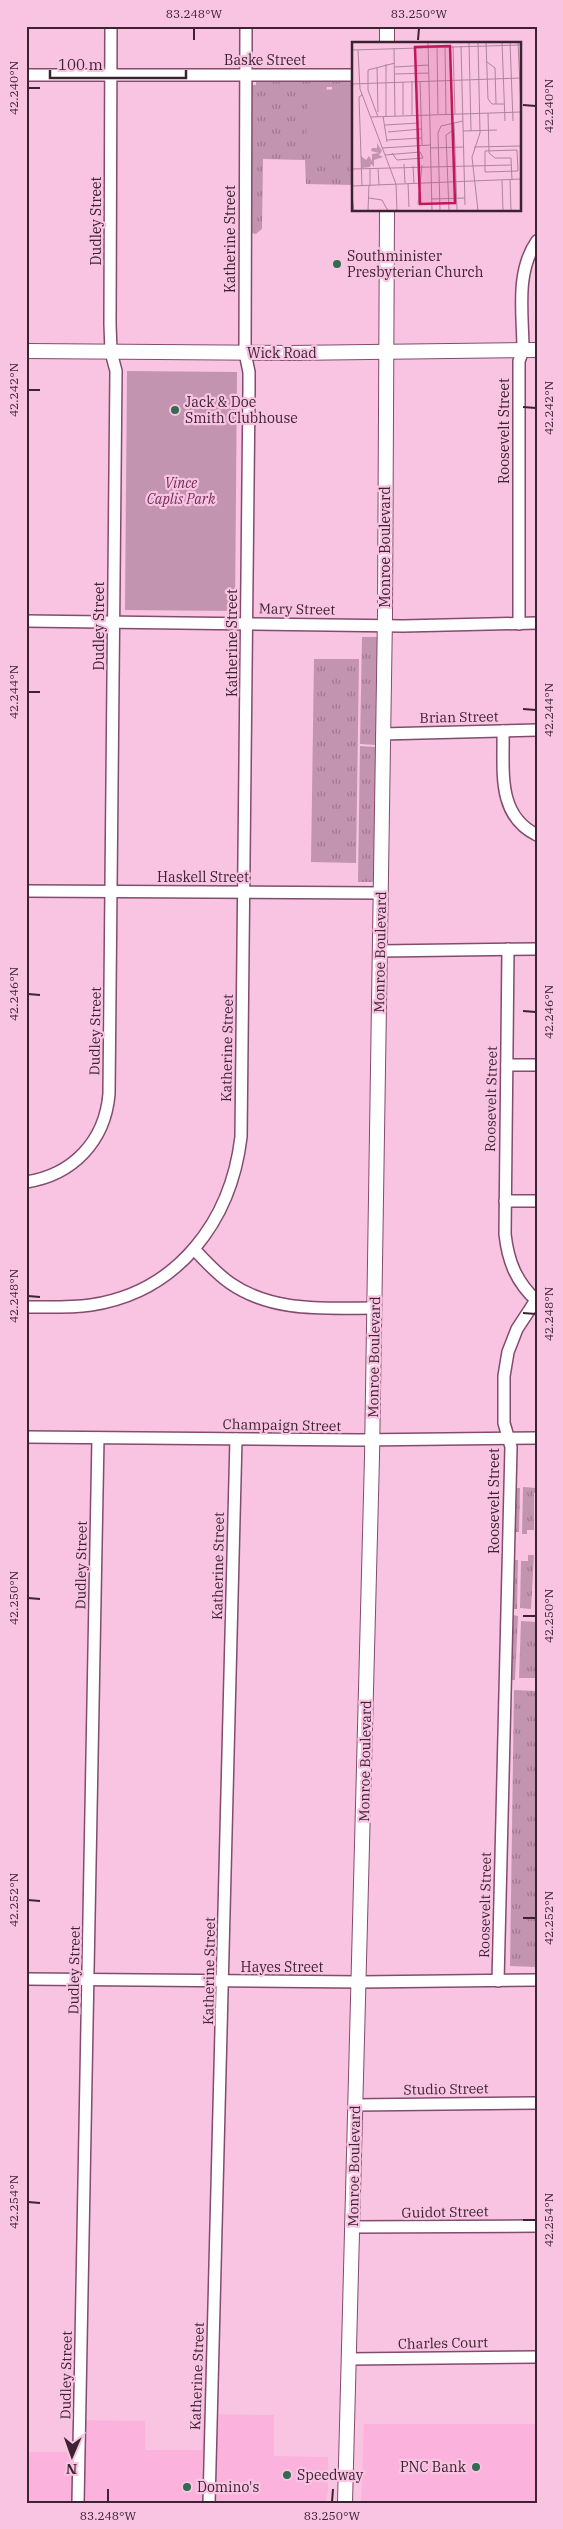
<svg xmlns="http://www.w3.org/2000/svg" width="563" height="2529" viewBox="0 0 563 2529" font-family="'IBM Plex Serif',serif">
  <style>
    .built { fill: #fbb3dd }
    .grass { fill: url(#grass-tufts) }
    .green { fill: #c394af }
    .lines { fill: none; stroke-linecap: round; stroke-linejoin: round }
    .minor-casing { stroke: #834b6d; stroke-width: 14 }
    .tertiary-casing { stroke: #834b6d; stroke-width: 16 }
    .minor { stroke: #fff; stroke-width: 11 }
    .tertiary { stroke: #fff; stroke-width: 14 }
    .ticks { fill: none; stroke: #3c2332; stroke-width: 2 }
    .poi-dot { fill: #326a52; stroke: #f8c4e2; stroke-width: 2 }
    .labels { text-anchor: middle; dominant-baseline: central; stroke-width: 4.5; stroke-linejoin: round; paint-order: stroke }
    .street-label { font-size: 14px; fill: #3c2332; stroke: #f8c4e2 }
    .poi-label { font-size: 14px; fill: #3c2332; stroke: #f8c4e2; text-anchor: start }
    .park-label { font-size: 14px; font-style: italic; fill: #742c5b; stroke: #f8c4e2 }
    .inset-road { fill: none; stroke: #ad849c; stroke-width: 1 }
    .view { fill: #c2185b; fill-opacity: 0.15; stroke: #c2185b; stroke-width: 2.5 }
    .inset-edge { fill: none; stroke: #3c2332; stroke-width: 2.5 }
    .neatline { fill: none; stroke: #3c2332; stroke-width: 2 }
    .ticks-label { font-size: 12px; text-anchor: middle; fill: #3c2332 }
  </style>
  <defs>
    <pattern id="grass-tufts" width="24" height="20" patternUnits="userSpaceOnUse" patternTransform="scale(1.25)"><rect width="24" height="20" fill="#c394af"/><path d="M3 7l-1-3M5 7V3M7 7l1-3M15 17l-1-3M17 17v-4M19 17l1-3" fill="none" stroke="#a0788f"/></pattern>
  </defs>
  <rect width="100%" height="100%" fill="#f8c4e2"/>
  <g class="built">
    <polygon points="203,2414 274,2415 274,2456 328,2457 328,2491 326,2503 26,2503 26,2452 72,2452 73,2420 145,2421 145,2450 202,2450"/>
    <polygon points="364,2424 537,2424 537,2501 361,2502"/>
  </g>
  <g class="grass">
    <polygon points="256,81 353,81 353,90 332,92 332,87 327,87 326,92 353,138 353,185 306,184 305,160 263,159 262,229 256,234 251,233 251,85 256,85"/>
    <polygon points="362,637 378,637 376,745 360,744"/>
    <polygon points="314,659 359,659 356,863 311,862"/>
    <polygon points="360,746 376,747 374,882 358,882"/>
    <polygon points="523,1487 537,1488 537,1492 534,1493 534,1530 527,1530 527,1534 522,1534"/>
    <polygon points="516,1488 520,1488 519,1532 515,1532"/>
    <polygon points="528,1555 534,1555 531,1609 520,1608 521,1561 528,1561"/>
    <polygon points="515,1560 518,1560 517,1609 513,1609"/>
    <polygon points="513,1615 518,1616 515,1680 512,1680"/>
    <polygon points="521,1621 537,1622 537,1678 519,1678"/>
    <polygon points="514,1690 537,1691 537,1967 510,1966"/>
  </g>
  <g class="green">
    <polygon points="353,88 353,155 306,151 307,91"/>
    <polygon points="127,371 237,372 235,611 125,610"/>
  </g>
  <g class="lines">
    <defs>
      <g id="minor">
        <polyline points="26,75 353,75"/>
        <polyline points="26,621 403,626 537,623"/>
        <path d="M519,624V361L523,350C523,315 515,272 537,241"/>
        <path d="M503,731C504,770 496,815 537,835"/>
        <polyline points="382,734 537,730"/>
        <polyline points="26,891 380,893"/>
        <path d="M508,949L505,1234C508,1261 516,1282 537,1301"/>
        <polyline points="380,951 537,949"/>
        <polyline points="507,1065 537,1065"/>
        <path d="M26,1182C73,1175 105,1141 109,1094L116,371L111,352L110,324L111,26"/>
        <polyline points="505,1201 537,1201"/>
        <path d="M194,1249C205,1261 217,1274 230,1283C273,1313 326,1308 375,1308"/>
        <path d="M26,1307C48,1307 69,1308 91,1305C178,1292 231,1221 241,1137L249,390V372L245,353L246,26"/>
        <polyline points="26,1437 359,1440 537,1438"/>
        <polyline points="26,1979 360,1982 537,1980"/>
        <polyline points="498,1981 511,1447 504,1423 504,1376 508,1352 517,1329 536,1300"/>
        <polyline points="355,2105 537,2103"/>
        <polyline points="353,2227 537,2226"/>
        <polyline points="350,2359 537,2357"/>
        <polyline points="78,2503 98,1438"/>
        <polyline points="209,2503 236,1439"/>
      </g>
      <g id="tertiary">
        <polyline points="387,26 387,44"/>
        <polyline points="26,351 289,353 537,350"/>
        <polyline points="345,2503 372,1457 385,615 387,210"/>
      </g>
    </defs>
    <use href="#minor" class="minor-casing"/>
    <use href="#tertiary" class="tertiary-casing"/>
    <use href="#minor" class="minor"/>
    <use href="#tertiary" class="tertiary"/>
  </g>
  <path class="ticks" d="M194,40V28M418,40L419,28M28,88H40M523,105L536,106M28,390H40M523,407L536,408M28,692H40M523,709L536,710M28,994L40,995M523,1011L536,1012M28,1296L40,1297M523,1313L536,1314M28,1598L40,1599M523,1616H536M28,1900L40,1901M523,1918H536M28,2202L40,2203M523,2220H536M108,2502V2489M332,2502L333,2489"/>
  <g class="poi-dot">
    <circle cx="337" cy="264" r="5"/>
    <circle cx="175" cy="410" r="5"/>
    <circle cx="476" cy="2467" r="5"/>
    <circle cx="287" cy="2475" r="5"/>
    <circle cx="187" cy="2487" r="5"/>
  </g>
  <g class="labels">
    <g class="street-label">
      <text x="265" y="60">Baske Street</text>
      <text transform="translate(96 221) rotate(-90)">Dudley Street</text>
      <text transform="translate(230 239) rotate(-90)">Katherine Street</text>
      <text x="282" y="353">Wick Road</text>
      <text transform="translate(504 431) rotate(-90)">Roosevelt Street</text>
      <text transform="translate(385 547) rotate(-90)">Monroe Boulevard</text>
      <text transform="translate(297 609) rotate(1)">Mary Street</text>
      <text transform="translate(99 626) rotate(-90)">Dudley Street</text>
      <text transform="translate(232 643) rotate(-90)">Katherine Street</text>
      <text transform="translate(459 717) rotate(-1)">Brian Street</text>
      <text x="203" y="877">Haskell Street</text>
      <text transform="translate(380 952) rotate(-89)">Monroe Boulevard</text>
      <text transform="translate(95 1031) rotate(-89)">Dudley Street</text>
      <text transform="translate(227 1048) rotate(-89)">Katherine Street</text>
      <text transform="translate(491 1099) rotate(-89)">Roosevelt Street</text>
      <text transform="translate(374 1357) rotate(-89)">Monroe Boulevard</text>
      <text transform="translate(282 1425) rotate(1)">Champaign Street</text>
      <text transform="translate(494 1501) rotate(-90)">Roosevelt Street</text>
      <text transform="translate(81 1565) rotate(-89)">Dudley Street</text>
      <text transform="translate(218 1566) rotate(-89)">Katherine Street</text>
      <text transform="translate(365 1761) rotate(-89)">Monroe Boulevard</text>
      <text transform="translate(485 1905) rotate(-89)">Roosevelt Street</text>
      <text x="282" y="1967">Hayes Street</text>
      <text transform="translate(74 1970) rotate(-89)">Dudley Street</text>
      <text transform="translate(209 1971) rotate(-89)">Katherine Street</text>
      <text transform="translate(446 2089) rotate(-1)">Studio Street</text>
      <text transform="translate(354 2166) rotate(-89)">Monroe Boulevard</text>
      <text transform="translate(445 2212) rotate(-1)">Guidot Street</text>
      <text transform="translate(443 2343) rotate(-1)">Charles Court</text>
      <text transform="translate(66 2375) rotate(-89)">Dudley Street</text>
      <text transform="translate(197 2376) rotate(-88)">Katherine Street</text>
    </g>
    <g class="poi-label">
      <text x="347" y="256">Southminister<tspan x="347" dy="16">Presbyterian Church</tspan></text>
      <text x="185" y="402">Jack &amp; Doe<tspan x="185" dy="16">Smith Clubhouse</tspan></text>
      <text x="466" y="2467" text-anchor="end">PNC Bank</text>
      <text x="297" y="2475">Speedway</text>
      <text x="197" y="2487">Domino's</text>
    </g>
    <g class="park-label">
      <text x="181" y="483">Vince<tspan x="181" dy="16">Caplis Park</tspan></text>
    </g>
  </g>
  <g transform="translate(352 42)">
    <rect width="169" height="169" fill="#f8c4e2"/>
    <path d="M25,101L30,109L27,113L31,115L22,118V125L19,122L18,125L10,126L9,114L14,118L17,114L20,119V112L27,111L19,109L20,106H25Z" fill="#c394af"/>
    <path class="inset-road" d="M76,0L80,169M117,0L119,89M126,0L128,91L120,115L126,169M134,0L136,57L140,62H152M150,0L153,79M158,0L161,79M166,0L169,66M93,4L94,72M101,4L103,72M109,4L113,163M85,5L86,72M42,6L43,74M0,8L169,3M6,8L8,47L44,142L45,169M135,20L143,26L144,62M34,22V74M25,25L26,70M43,25L77,23M43,32L77,31M60,39V73M68,39L70,103M51,40V73M0,42L169,36M10,53L7,55L10,144M136,71L137,111L143,116H159L160,138M31,74L35,100M19,75L169,70M26,75L16,48V28L43,21M102,80L105,169M33,83L67,81M89,84L111,79M111,89L145,88M36,90L69,87M35,98L70,96M122,105L169,104M30,106L78,103M78,106L112,105M133,109L165,108L166,129L133,130ZM40,111L45,118L71,116M33,113L68,110L71,116M52,122L53,141M70,123L66,162H79M61,124L62,141M18,126V143M26,126L27,143M0,127L159,123M150,138L151,169M158,138L159,169M56,141L57,165M0,144L169,137M0,154L2,169M17,156L30,158L36,169M79,157L113,156M16,169L17,143M88,169L86,91L89,84M97,169L94,93L103,87"/>
    <path class="view" d="M98,4L103,161L68,162L63,5Z"/>
    <rect width="169" height="169" class="inset-edge"/>
  </g>
  <rect width="563" height="2529" fill="none" stroke="#f8c4e2" stroke-width="55"/>
  <g transform="translate(72 2456) rotate(182)" stroke="#f8c4e2" stroke-width="4" paint-order="stroke">
  <path d="M0-4L9 19L0 12L-9 19Z" fill="#3c2332"/>
  <text y="-8" font-size="14" font-weight="bold" text-anchor="middle" fill="#3c2332">N</text>
  </g>
  <path d="M50 70v8h136v-8" fill="none" stroke="#3c2332" stroke-width="2.5"/>
  <text x="58" y="70" font-size="15" fill="#3c2332" stroke="#f8c4e2" stroke-width="4" paint-order="stroke">100 m</text>
  <rect x="28" y="28" width="508" height="2474" class="neatline"/>
  <g class="ticks-label">
    <text x="194" y="18">83.248°W</text>
    <text x="419" y="18">83.250°W</text>
    <text transform="translate(14 88) rotate(-90)" y="4">42.240°N</text>
    <text transform="translate(549 106) rotate(-90)" y="4">42.240°N</text>
    <text transform="translate(14 390) rotate(-90)" y="4">42.242°N</text>
    <text transform="translate(549 408) rotate(-90)" y="4">42.242°N</text>
    <text transform="translate(14 692) rotate(-90)" y="4">42.244°N</text>
    <text transform="translate(549 710) rotate(-90)" y="4">42.244°N</text>
    <text transform="translate(14 994) rotate(-90)" y="4">42.246°N</text>
    <text transform="translate(549 1012) rotate(-90)" y="4">42.246°N</text>
    <text transform="translate(14 1296) rotate(-90)" y="4">42.248°N</text>
    <text transform="translate(549 1314) rotate(-90)" y="4">42.248°N</text>
    <text transform="translate(14 1598) rotate(-90)" y="4">42.250°N</text>
    <text transform="translate(549 1616) rotate(-90)" y="4">42.250°N</text>
    <text transform="translate(14 1900) rotate(-90)" y="4">42.252°N</text>
    <text transform="translate(549 1918) rotate(-90)" y="4">42.252°N</text>
    <text transform="translate(14 2202) rotate(-90)" y="4">42.254°N</text>
    <text transform="translate(549 2220) rotate(-90)" y="4">42.254°N</text>
    <text x="108" y="2520">83.248°W</text>
    <text x="332" y="2520">83.250°W</text>
  </g>
</svg>
